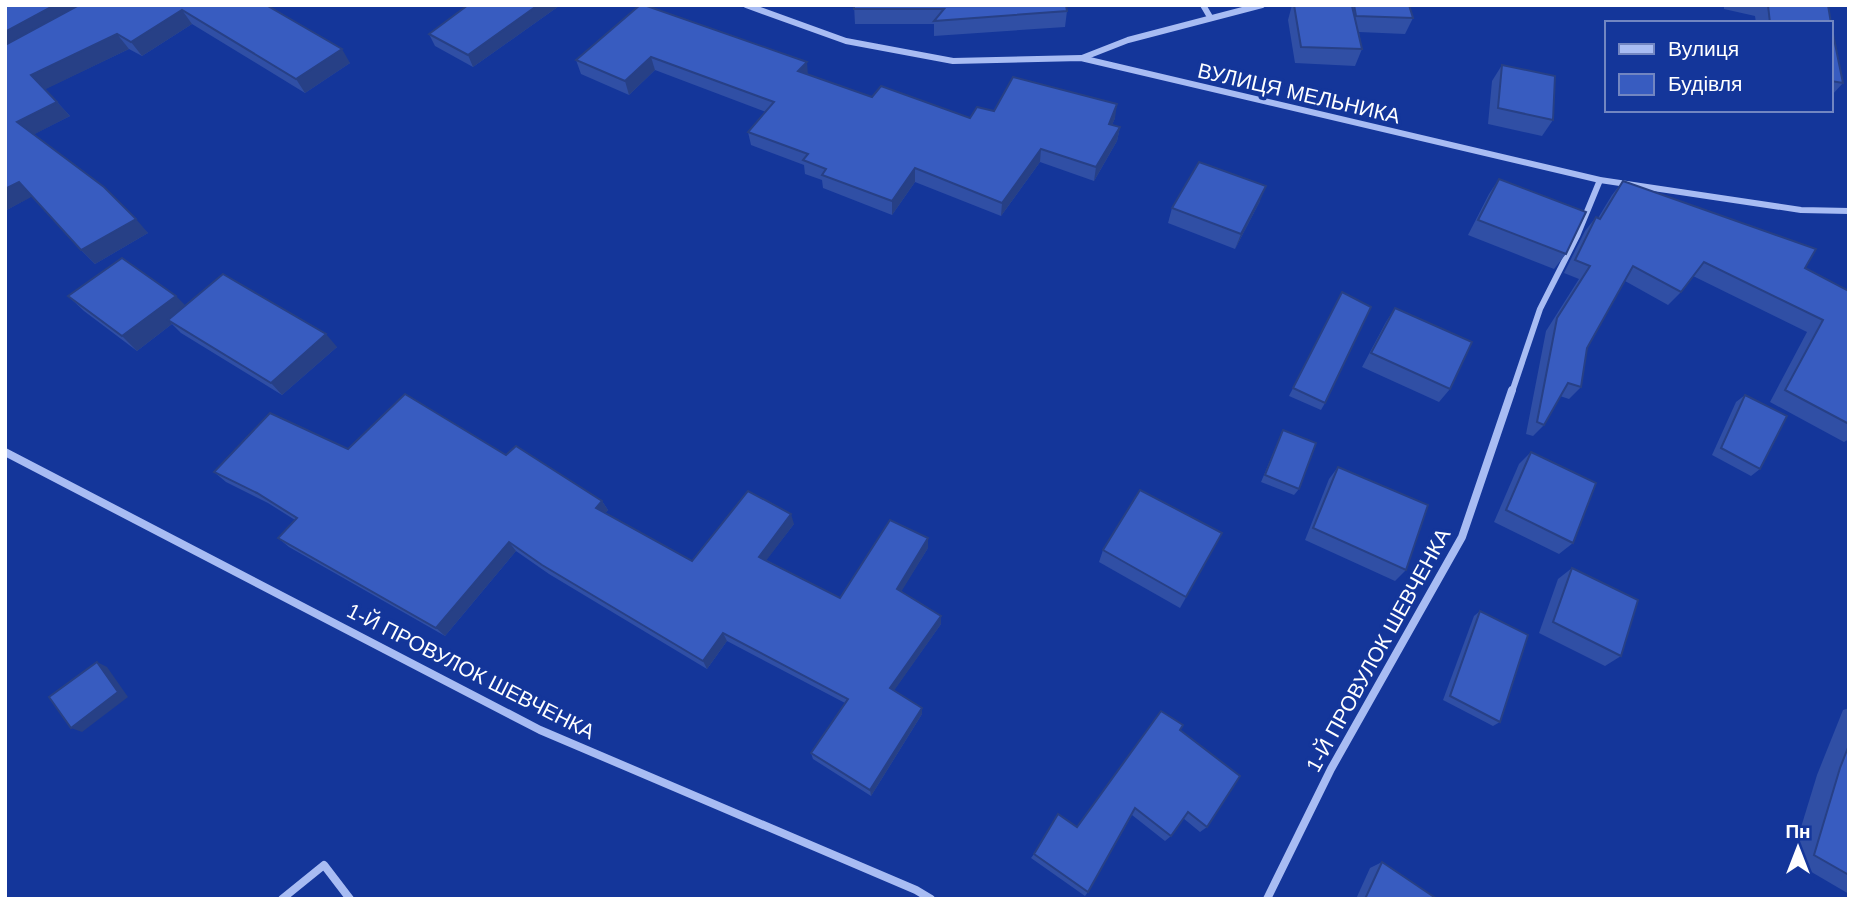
<svg xmlns="http://www.w3.org/2000/svg" width="1854" height="904" viewBox="0 0 1854 904" font-family="Arial,sans-serif">
  <style>
    .lines { fill: none; stroke-linecap: round; stroke-linejoin: round }
    .minor-far1 { stroke: #a8bcf3; stroke-width: 6 }
    .minor { stroke: #a8bcf3; stroke-width: 8 }
    .wall { fill: #304fa5 }
    .shaded-wall { fill: #274086 }
    .building { fill: #385cc0; stroke: #274086; stroke-width: 2 }
    .labels { text-anchor: middle; dominant-baseline: central; stroke-width: 7; stroke-linejoin: round; paint-order: stroke }
    .street-label { font-size: 21px; fill: #fff; stroke: #14369a }
  </style>
  <rect width="100%" height="100%" fill="#14369a"/>
  <g class="lines">
    <g class="minor-far1">
      <polyline points="746,5 846,41 953,61 1081,58 1600,180 1801,210 1849,211"/>
      <polyline points="1203,5 1210,17"/>
      <polyline points="1082,58 1128,40 1262,5"/>
      <polyline points="1512,392 1540,309 1577,236 1600,180"/>
    </g>
    <g class="minor">
      <polyline points="5,452 540,730 916,890 931,899"/>
      <polyline points="282,899 324,865 350,899"/>
      <polyline points="1267,899 1331,769 1462,537 1512,390"/>
    </g>
  </g>
  <g class="wall">
    <polygon points="5,5 266,5 350,63 305,93 192,24 142,56 129,49 45,89 70,116 34,134 148,233 95,264 81,250 32,196 5,211"/>
    <polygon points="468,5 559,5 559,6 473,67 435,46 429,34"/>
    <polygon points="640,5 808,75 872,97 970,118 994,111 1115,118 1112,125 1120,127 1117,141 1094,181 1040,162 1001,216 915,182 892,215 823,188 822,180 805,174 804,165 751,145 748,132 766,112 655,70 629,95 581,74 576,60"/>
    <polygon points="854,5 1067,11 1065,27 934,36 934,24 855,24"/>
    <polygon points="1292,5 1409,5 1413,18 1405,34 1359,32 1362,49 1355,66 1295,63 1288,20"/>
    <polygon points="1724,5 1828,5 1831,23 1756,23 1755,16 1724,9"/>
    <polygon points="1831,24 1843,83 1831,96"/>
    <polygon points="1502,65 1553,120 1542,136 1488,124 1492,81"/>
    <polygon points="1499,179 1566,254 1554,269 1468,235 1489,194"/>
    <polygon points="1623,181 1805,268 1849,291 1849,439 1844,442 1770,402 1807,332 1693,276 1681,292 1668,305 1625,281 1587,348 1581,387 1569,399 1560,396 1544,425 1533,436 1526,434 1546,331 1579,279 1564,273 1585,231 1596,217 1598,218 1612,195"/>
    <polygon points="1260,201 1235,249 1168,223 1172,208"/>
    <polygon points="1342,292 1325,403 1321,410 1289,396"/>
    <polygon points="68,296 337,347 282,395 181,333 172,324 137,351 84,311"/>
    <polygon points="1395,308 1450,389 1439,402 1362,367 1386,322"/>
    <polygon points="1745,395 1760,469 1751,476 1712,455 1736,402"/>
    <polygon points="1283,430 1299,489 1294,495 1261,482"/>
    <polygon points="348,449 506,455 602,501 608,510 605,513 692,561 794,524 766,560 840,598 928,548 901,591 941,616 941,624 894,690 922,708 922,714 871,796 813,759 811,753 845,703 727,641 707,669 549,574 516,551 445,636 289,547 278,538 295,520 268,503 226,482 214,472"/>
    <polygon points="1531,452 1573,543 1559,554 1494,522 1519,464"/>
    <polygon points="1338,467 1406,570 1395,581 1305,540 1329,479"/>
    <polygon points="1222,533 1180,608 1099,562 1103,550"/>
    <polygon points="1572,568 1621,656 1605,666 1539,633 1558,579"/>
    <polygon points="1480,611 1500,722 1493,726 1443,700 1474,616"/>
    <polygon points="1849,708 1849,894 1791,860 1817,775 1843,710"/>
    <polygon points="1180,730 1207,827 1200,832 1183,818 1171,836 1165,841 1132,815 1088,892 1085,896 1031,858 1034,854 1077,827"/>
    <polygon points="1382,862 1437,899 1356,899 1370,868"/>
  </g>
  <g class="shaded-wall">
    <polygon points="55,5 93,5 5,53 5,32"/>
    <polygon points="538,5 559,6 473,67 468,55"/>
    <polygon points="182,10 192,24 142,56 131,42"/>
    <polygon points="117,34 129,49 44,90 31,75"/>
    <polygon points="342,49 350,63 305,93 296,79"/>
    <polygon points="651,57 655,70 629,95 625,81"/>
    <polygon points="807,62 808,76 798,71"/>
    <polygon points="57,102 70,116 31,136 17,122"/>
    <polygon points="1117,104 1115,118 1107,137 1109,124"/>
    <polygon points="1120,127 1117,141 1094,181 1096,167"/>
    <polygon points="1041,149 1040,162 1001,216 1002,203"/>
    <polygon points="915,168 915,182 892,215 892,201"/>
    <polygon points="19,182 33,196 5,211 5,189"/>
    <polygon points="1266,186 1260,201 1235,249 1241,234"/>
    <polygon points="136,219 148,233 95,264 81,250"/>
    <polygon points="176,296 190,310 168,320 172,324 137,351 122,336"/>
    <polygon points="326,334 337,347 282,395 271,383"/>
    <polygon points="602,501 608,510 602,517 596,508"/>
    <polygon points="791,514 794,524 762,566 759,557"/>
    <polygon points="928,538 928,548 898,597 897,589"/>
    <polygon points="509,542 516,551 445,636 436,628"/>
    <polygon points="941,616 941,624 891,695 890,688"/>
    <polygon points="723,633 727,641 707,669 703,661"/>
    <polygon points="97,662 107,667 128,697 82,732 71,728"/>
    <polygon points="922,708 922,714 871,796 870,790"/>
  </g>
  <g class="building">
    <polygon points="5,5 55,5 5,32"/>
    <polygon points="79,5 266,5 342,49 296,79 182,10 131,42 117,34 31,75 57,102 17,122 104,187 136,219 81,250 19,182 5,189 5,45"/>
    <polygon points="468,5 538,5 468,55 429,34"/>
    <polygon points="640,5 644,5 807,62 798,71 872,97 881,86 970,118 977,107 994,111 1013,77 1117,104 1109,124 1120,127 1096,167 1041,149 1002,203 915,168 892,201 822,175 826,169 803,160 808,154 748,132 774,102 651,57 625,81 576,60"/>
    <polygon points="854,5 1066,5 1067,11 934,21 944,9 854,9"/>
    <polygon points="1294,5 1352,6 1362,49 1301,47"/>
    <polygon points="1354,5 1409,5 1413,18 1356,16"/>
    <polygon points="1768,5 1828,5 1831,23 1770,23"/>
    <polygon points="1831,24 1843,83 1831,81"/>
    <polygon points="1502,65 1555,76 1553,120 1498,108"/>
    <polygon points="1199,162 1266,186 1241,234 1172,208"/>
    <polygon points="1499,179 1586,212 1566,254 1478,220"/>
    <polygon points="1623,181 1816,249 1805,268 1849,291 1849,424 1785,390 1823,320 1704,262 1681,292 1633,266 1587,348 1581,387 1568,383 1544,425 1537,422 1557,318 1590,266 1575,260 1596,217 1600,219"/>
    <polygon points="122,258 176,296 122,336 68,296"/>
    <polygon points="223,274 326,334 271,383 168,320"/>
    <polygon points="1342,292 1371,307 1325,403 1293,388"/>
    <polygon points="1395,308 1472,342 1450,389 1371,353"/>
    <polygon points="405,394 506,455 516,446 602,501 596,508 692,561 748,491 791,514 759,557 840,598 890,520 928,538 897,589 941,616 890,688 922,708 870,790 811,753 848,699 723,633 703,661 542,565 509,542 436,628 278,538 297,518 257,493 214,472 270,413 348,449"/>
    <polygon points="1745,395 1787,416 1760,469 1721,448"/>
    <polygon points="1283,430 1316,443 1299,489 1265,475"/>
    <polygon points="1531,452 1596,483 1573,543 1506,510"/>
    <polygon points="1338,467 1428,505 1406,570 1313,528"/>
    <polygon points="1140,490 1222,533 1186,597 1103,550"/>
    <polygon points="1572,568 1638,600 1621,656 1553,622"/>
    <polygon points="1480,611 1528,635 1500,722 1450,696"/>
    <polygon points="97,662 118,692 71,728 49,697"/>
    <polygon points="1161,711 1183,725 1180,730 1240,776 1207,827 1188,812 1171,836 1135,808 1088,892 1034,854 1058,814 1077,827"/>
    <polygon points="1849,745 1849,875 1814,855 1840,768"/>
    <polygon points="1382,862 1437,899 1365,899"/>
  </g>
  <g class="labels">
    <g class="street-label">
      <text transform="translate(1299 93) rotate(13)">ВУЛИЦЯ МЕЛЬНИКА</text>
      <text transform="translate(1378 650) rotate(-61)">1-Й ПРОВУЛОК ШЕВЧЕНКА</text>
      <text transform="translate(471 671) rotate(27)">1-Й ПРОВУЛОК ШЕВЧЕНКА</text>
    </g>
  </g>
  <rect width="1854" height="904" fill="none" stroke="#ffffff" stroke-width="14"/>
  <rect x="1605" y="21" width="228" height="91" fill="#14369a" stroke="#7286c2" stroke-width="2"/>
  <rect x="1619" y="44" width="35" height="10" fill="#a8bcf3" stroke="#7286c2" stroke-width="2"/>
  <text x="1668" y="56" font-size="21" fill="#ffffff">Вулиця</text>
  <rect x="1619" y="74" width="35" height="21" fill="#385cc0" stroke="#7286c2" stroke-width="2"/>
  <text x="1668" y="91" font-size="21" fill="#ffffff">Будівля</text>
  <g transform="translate(1798 848)" stroke="#14369a" stroke-width="5" paint-order="stroke">
  <path d="M0-5L12 26L0 18L-12 26Z" fill="#ffffff"/>
  <text y="-10" font-size="19" font-weight="bold" text-anchor="middle" fill="#ffffff">Пн</text>
  </g>
</svg>
